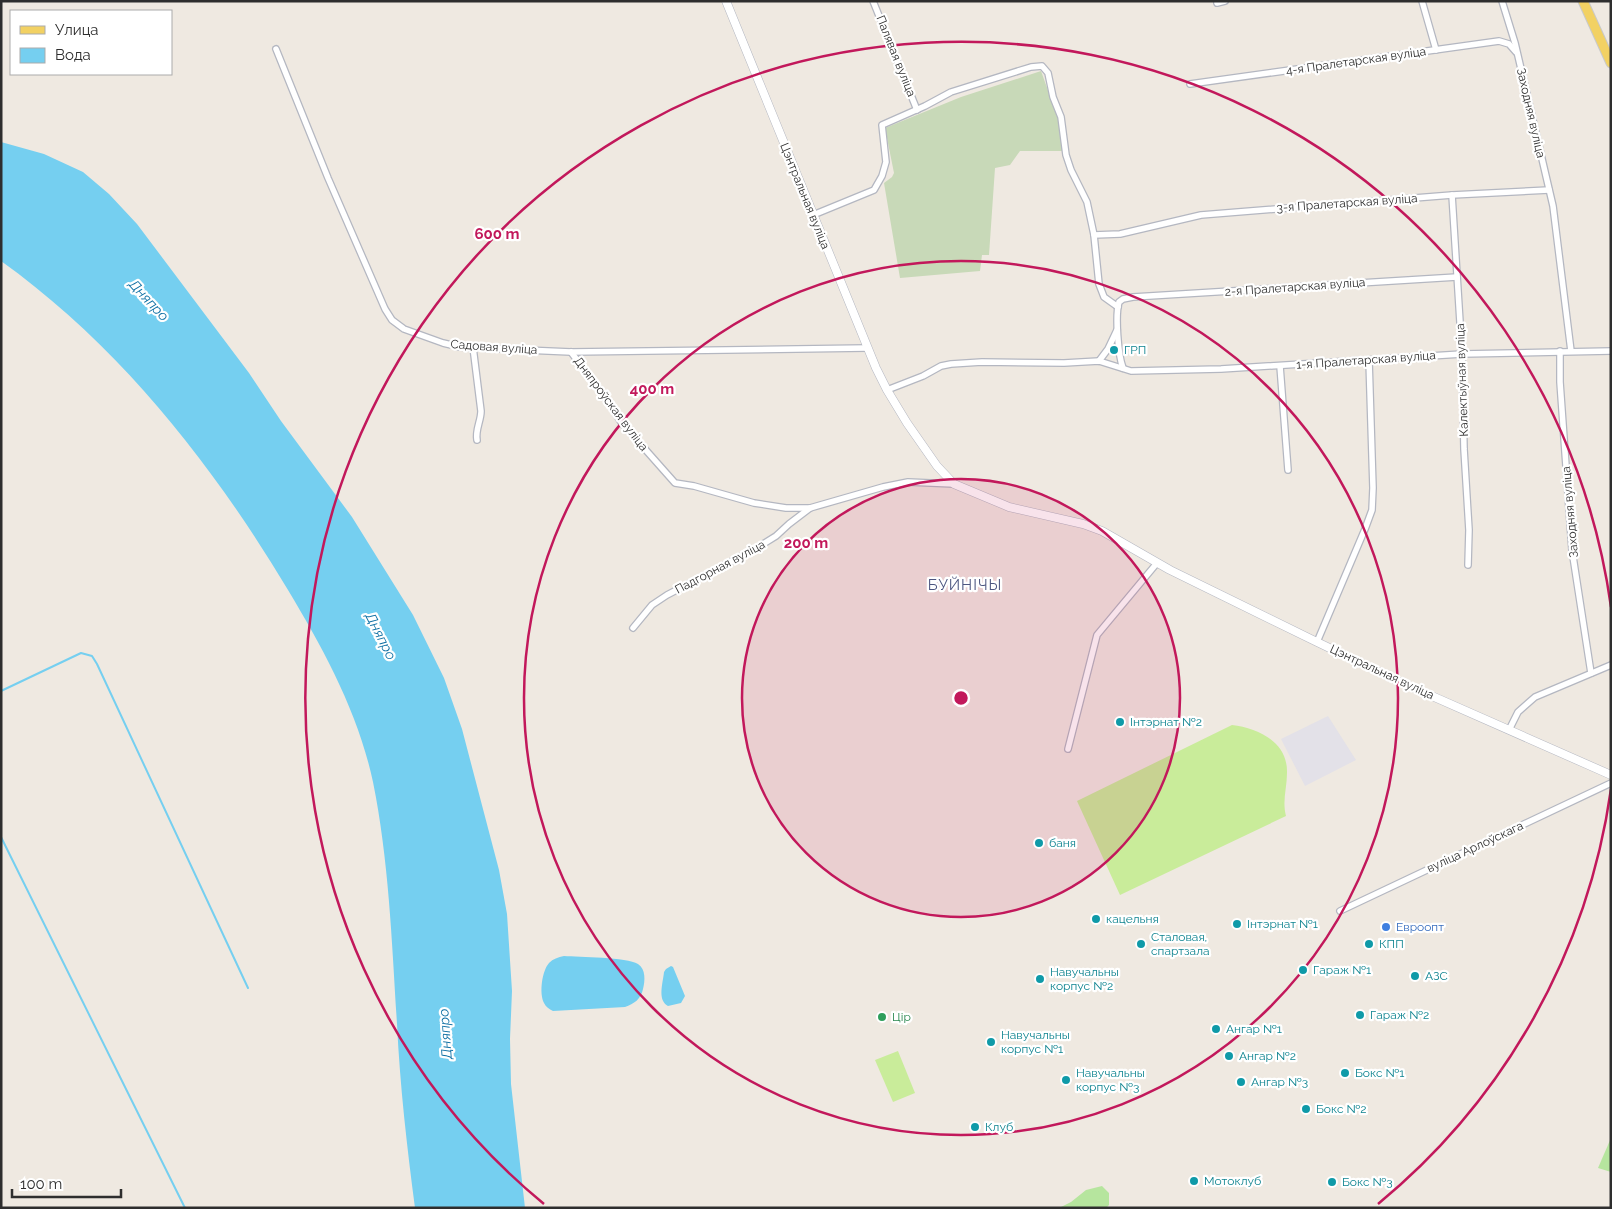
<svg xmlns="http://www.w3.org/2000/svg" width="1612" height="1209" viewBox="0 0 1612 1209" font-family="Raleway,sans-serif">
  <style>
    .industrial { fill: #e3e1e8 }
    .green { fill: #b6e59e }
    .cemetery { fill: #c8d9b8 }
    .pitch { fill: #c9ec9a }
    .water { fill: #75cff0 }
    .lines { fill: none; stroke-linecap: round; stroke-linejoin: round }
    .stream { stroke: #75cff0; stroke-width: 2 }
    .minor-casing { stroke: #b4b7c1; stroke-width: 8 }
    .tertiary-casing { stroke: #b4b7c1; stroke-width: 9 }
    .primary-casing { stroke: #c9c9c9; stroke-width: 11 }
    .minor { stroke: #fff; stroke-width: 5.5 }
    .tertiary { stroke: #fff; stroke-width: 8 }
    .primary { stroke: #f2d163; stroke-width: 9 }
    .ring { fill: none; stroke: #c2185b; stroke-width: 2.5 }
    .culture-dot { fill: #0f9aa8; stroke: #fff; stroke-width: 2 }
    .shop-dot { fill: #3f7fe0; stroke: #fff; stroke-width: 2 }
    .leisure-dot { fill: #2e9e5b; stroke: #fff; stroke-width: 2 }
    .labels { text-anchor: middle; dominant-baseline: central; stroke-width: 4.5; stroke-linejoin: round; paint-order: stroke }
    .street-label { font-size: 12px; fill: #2e2e2e; stroke: #fff }
    .culture-label { font-size: 12px; fill: #0d838f; stroke: #fff; text-anchor: start }
    .shop-label { font-size: 12px; fill: #366cbe; stroke: #fff; text-anchor: start }
    .leisure-label { font-size: 12px; fill: #27864d; stroke: #fff; text-anchor: start }
    .water-label { font-size: 14px; font-style: italic; fill: #0d6fa3; stroke: #fff }
    .quarter-label { font-size: 15px; letter-spacing: 1px; fill: #4d5680; stroke: #fff }
    .centre { fill: #c2185b; stroke: #fff; stroke-width: 2.5 }
    .ring-label { font-size: 15px; text-anchor: middle; font-weight: bold; fill: #c2185b; stroke: #fff; stroke-width: 4.5; stroke-linejoin: round; paint-order: stroke }
  </style>
  <rect width="100%" height="100%" fill="#efe9e1"/>
  <polygon class="industrial" points="1328,716 1356,760 1305,786 1281,739"/>
  <g class="green">
    <polygon points="1611,1138 1611,1172 1598,1168"/>
    <polygon points="1102,1186 1109,1193 1109,1205 1106,1208 1059,1208 1071,1202 1086,1190"/>
  </g>
  <polygon class="cemetery" points="1041,71 1060,124 1063,151 1020,151 1010,165 995,168 989,255 982,255 980,271 900,278 884,183 892,177 894,173 885,128 961,97"/>
  <g class="pitch">
    <path d="M1232,725C1258,728 1288,742 1287,773C1287,788 1282,801 1286,816L1120,895L1077,801Z"/>
    <polygon points="898,1051 915,1093 893,1102 875,1060"/>
  </g>
  <g class="water">
    <path d="M1,142L44,154L83,172L109,194L137,224L249,373L281,421L352,517L413,615L444,678L462,729L499,870L507,914L512,991L510,1039L511,1084L525,1208H415C407,1147 400,1086 397,1024C392,944 389,861 373,782C358,712 324,650 288,590C213,465 121,347 1,261Z"/>
    <path d="M564,956C579,957 627,957 638,964C646,969 645,981 643,989C641,999 634,1004 625,1007L553,1011C549,1009 546,1007 544,1003C539,993 542,971 549,963C553,959 558,957 564,956Z"/>
    <path d="M671,966L673,967L685,996L681,1003L668,1006C657,1000 663,983 664,972L666,969Z"/>
  </g>
  <g class="lines">
    <g class="stream">
      <polyline points="1,691 81,653 92,656 97,664 248,988"/>
      <polyline points="1,837 185,1208"/>
    </g>
    <defs>
      <g id="minor">
        <polyline points="873,1 917,110"/>
        <polyline points="1422,1 1436,50"/>
        <polyline points="1502,1 1515,43 1553,206 1571,351"/>
        <polyline points="1217,3 1225,1"/>
        <polyline points="276,49 328,178 385,309 392,320 404,329 443,343 460,347 571,352 867,348"/>
        <polyline points="1190,84 1499,41 1509,44 1516,52"/>
        <polyline points="1452,195 1462,354 1464,449 1469,530 1468,565"/>
        <polyline points="813,215 874,190 882,176 886,162 882,125 925,106 951,92 1031,67 1042,66 1048,73 1053,97 1061,117 1066,155 1071,170 1087,202 1094,235 1120,234 1201,215 1452,195 1549,190"/>
        <polyline points="1094,235 1099,284 1104,297 1118,307"/>
        <path d="M473,347L481,411C481,421 475,430 477,440"/>
        <polyline points="1560,351 1560,382 1572,550 1591,673"/>
        <polyline points="571,352 607,400 621,422 675,483 694,486 754,503 786,508 810,508"/>
        <polyline points="1099,361 1108,349 1117,330"/>
        <polyline points="1280,366 1288,470"/>
        <path d="M1123,368C1118,355 1115,315 1119,302L1123,299L1133,297L1457,277"/>
        <polyline points="887,390 923,376 941,366 951,364 982,362 1064,363 1099,361 1131,371 1221,369 1462,354 1611,351"/>
        <polyline points="633,628 652,605 667,595 755,549 776,536 789,524 810,508 883,487 908,482 954,484"/>
        <polyline points="1317,642 1365,529 1372,510 1373,488 1369,360"/>
        <polyline points="1509,730 1518,712 1535,697 1611,665"/>
        <polyline points="1068,749 1097,635 1157,563"/>
        <polyline points="1340,911 1611,783"/>
      </g>
      <polyline id="tertiary" points="726,1 876,368 887,390 907,423 937,466 954,484 1009,507 1083,524 1102,531 1170,570 1317,642 1398,681 1611,775"/>
      <polyline id="primary" points="1583,1 1611,63"/>
    </defs>
    <use href="#minor" class="minor-casing"/>
    <use href="#tertiary" class="tertiary-casing"/>
    <use href="#primary" class="primary-casing"/>
    <use href="#minor" class="minor"/>
    <use href="#tertiary" class="tertiary"/>
    <use href="#primary" class="primary"/>
  </g>
  <circle cx="961" cy="698" r="219" fill="#c2185b" fill-opacity=".12"/>
  <g class="ring">
    <circle cx="961" cy="698" r="219"/>
    <circle cx="961" cy="698" r="437"/>
    <path d="M1611 789A656 656 0 0 1 1378 1204M544 1204A656 656 0 1 1 1611 607"/>
  </g>
  <g class="culture-dot">
    <circle cx="1114" cy="350" r="5"/>
    <circle cx="1120" cy="722" r="5"/>
    <circle cx="1039" cy="843" r="5"/>
    <circle cx="1096" cy="919" r="5"/>
    <circle cx="1237" cy="924" r="5"/>
    <circle cx="1141" cy="944" r="5"/>
    <circle cx="1369" cy="944" r="5"/>
    <circle cx="1303" cy="970" r="5"/>
    <circle cx="1415" cy="976" r="5"/>
    <circle cx="1040" cy="979" r="5"/>
    <circle cx="1360" cy="1015" r="5"/>
    <circle cx="1216" cy="1029" r="5"/>
    <circle cx="991" cy="1042" r="5"/>
    <circle cx="1229" cy="1056" r="5"/>
    <circle cx="1345" cy="1073" r="5"/>
    <circle cx="1066" cy="1080" r="5"/>
    <circle cx="1241" cy="1082" r="5"/>
    <circle cx="1306" cy="1109" r="5"/>
    <circle cx="975" cy="1127" r="5"/>
    <circle cx="1194" cy="1181" r="5"/>
    <circle cx="1332" cy="1182" r="5"/>
  </g>
  <circle class="shop-dot" cx="1386" cy="927" r="5"/>
  <circle class="leisure-dot" cx="882" cy="1017" r="5"/>
  <g class="labels">
    <g class="street-label">
      <text transform="translate(896 56) rotate(68)">Палявая вуліца</text>
      <text transform="translate(1356 61) rotate(-8)">4-я Пралетарская вуліца</text>
      <text transform="translate(1531 113) rotate(77)">Заходняя вуліца</text>
      <text transform="translate(805 196) rotate(68)">Цэнтральная вуліца</text>
      <text transform="translate(1347 203) rotate(-4)">3-я Пралетарская вуліца</text>
      <text transform="translate(1295 287) rotate(-4)">2-я Пралетарская вуліца</text>
      <text transform="translate(494 347) rotate(4)">Садовая вуліца</text>
      <text transform="translate(1366 360) rotate(-4)">1-я Пралетарская вуліца</text>
      <text transform="translate(1462 380) rotate(-92)">Калектыўная вуліца</text>
      <text transform="translate(611 404) rotate(53)">Дняпроўская вуліца</text>
      <text transform="translate(1570 512) rotate(-95)">Заходняя вуліца</text>
      <text transform="translate(720 567) rotate(-28)">Падгорная вуліца</text>
      <text transform="translate(1382 672) rotate(25)">Цэнтральная вуліца</text>
      <text transform="translate(1475 847) rotate(-25)">вуліца Арлоўскага</text>
    </g>
    <g class="culture-label">
      <text x="1124" y="350">ГРП</text>
      <text x="1130" y="722">Інтэрнат №2</text>
      <text x="1049" y="843">баня</text>
      <text x="1106" y="919">кацельня</text>
      <text x="1247" y="924">Інтэрнат №1</text>
      <text x="1151" y="937">Сталовая,<tspan x="1151" dy="14">спартзала</tspan></text>
      <text x="1379" y="944">КПП</text>
      <text x="1313" y="970">Гараж №1</text>
      <text x="1050" y="972">Навучальны<tspan x="1050" dy="14">корпус №2</tspan></text>
      <text x="1425" y="976">АЗС</text>
      <text x="1370" y="1015">Гараж №2</text>
      <text x="1226" y="1029">Ангар №1</text>
      <text x="1001" y="1035">Навучальны<tspan x="1001" dy="14">корпус №1</tspan></text>
      <text x="1239" y="1056">Ангар №2</text>
      <text x="1076" y="1073">Навучальны<tspan x="1076" dy="14">корпус №3</tspan></text>
      <text x="1355" y="1073">Бокс №1</text>
      <text x="1251" y="1082">Ангар №3</text>
      <text x="1316" y="1109">Бокс №2</text>
      <text x="985" y="1127">Клуб</text>
      <text x="1204" y="1181">Мотоклуб</text>
      <text x="1342" y="1182">Бокс №3</text>
    </g>
    <g class="shop-label">
      <text x="1396" y="927">Евроопт</text>
    </g>
    <g class="leisure-label">
      <text x="892" y="1017">Цір</text>
    </g>
    <g class="water-label">
      <text transform="translate(149 300) rotate(47)">Дняпро</text>
      <text transform="translate(381 636) rotate(63)">Дняпро</text>
      <text transform="translate(445 1034) rotate(-94)">Дняпро</text>
    </g>
    <g class="quarter-label">
      <text x="965" y="585">БУЙНІЧЫ</text>
    </g>
  </g>
  <circle cx="961" cy="698" r="8" class="centre"/>
  <g class="ring-label">
    <text x="497" y="239">600 m</text>
    <text x="652" y="394">400 m</text>
    <text x="806" y="548">200 m</text>
  </g>
  <rect width="1612" height="1209" fill="none" stroke="#2e2e2e" stroke-width="5"/>
  <rect x="10" y="10" width="162" height="65" fill="#ffffff" stroke="#ababab"/>
  <rect x="20" y="26" width="25" height="8" fill="#f2d163" stroke="#ababab"/>
  <text x="55" y="35" font-size="15" fill="#2e2e2e">Улица</text>
  <rect x="20" y="48" width="25" height="15" fill="#75cff0" stroke="#ababab"/>
  <text x="55" y="60" font-size="15" fill="#2e2e2e">Вода</text>
  <path d="M12 1189v8h109v-8" fill="none" stroke="#2e2e2e" stroke-width="2.5"/>
  <text x="20" y="1189" font-size="15" fill="#2e2e2e" stroke="#ffffff" stroke-width="4" paint-order="stroke">100 m</text>
</svg>
